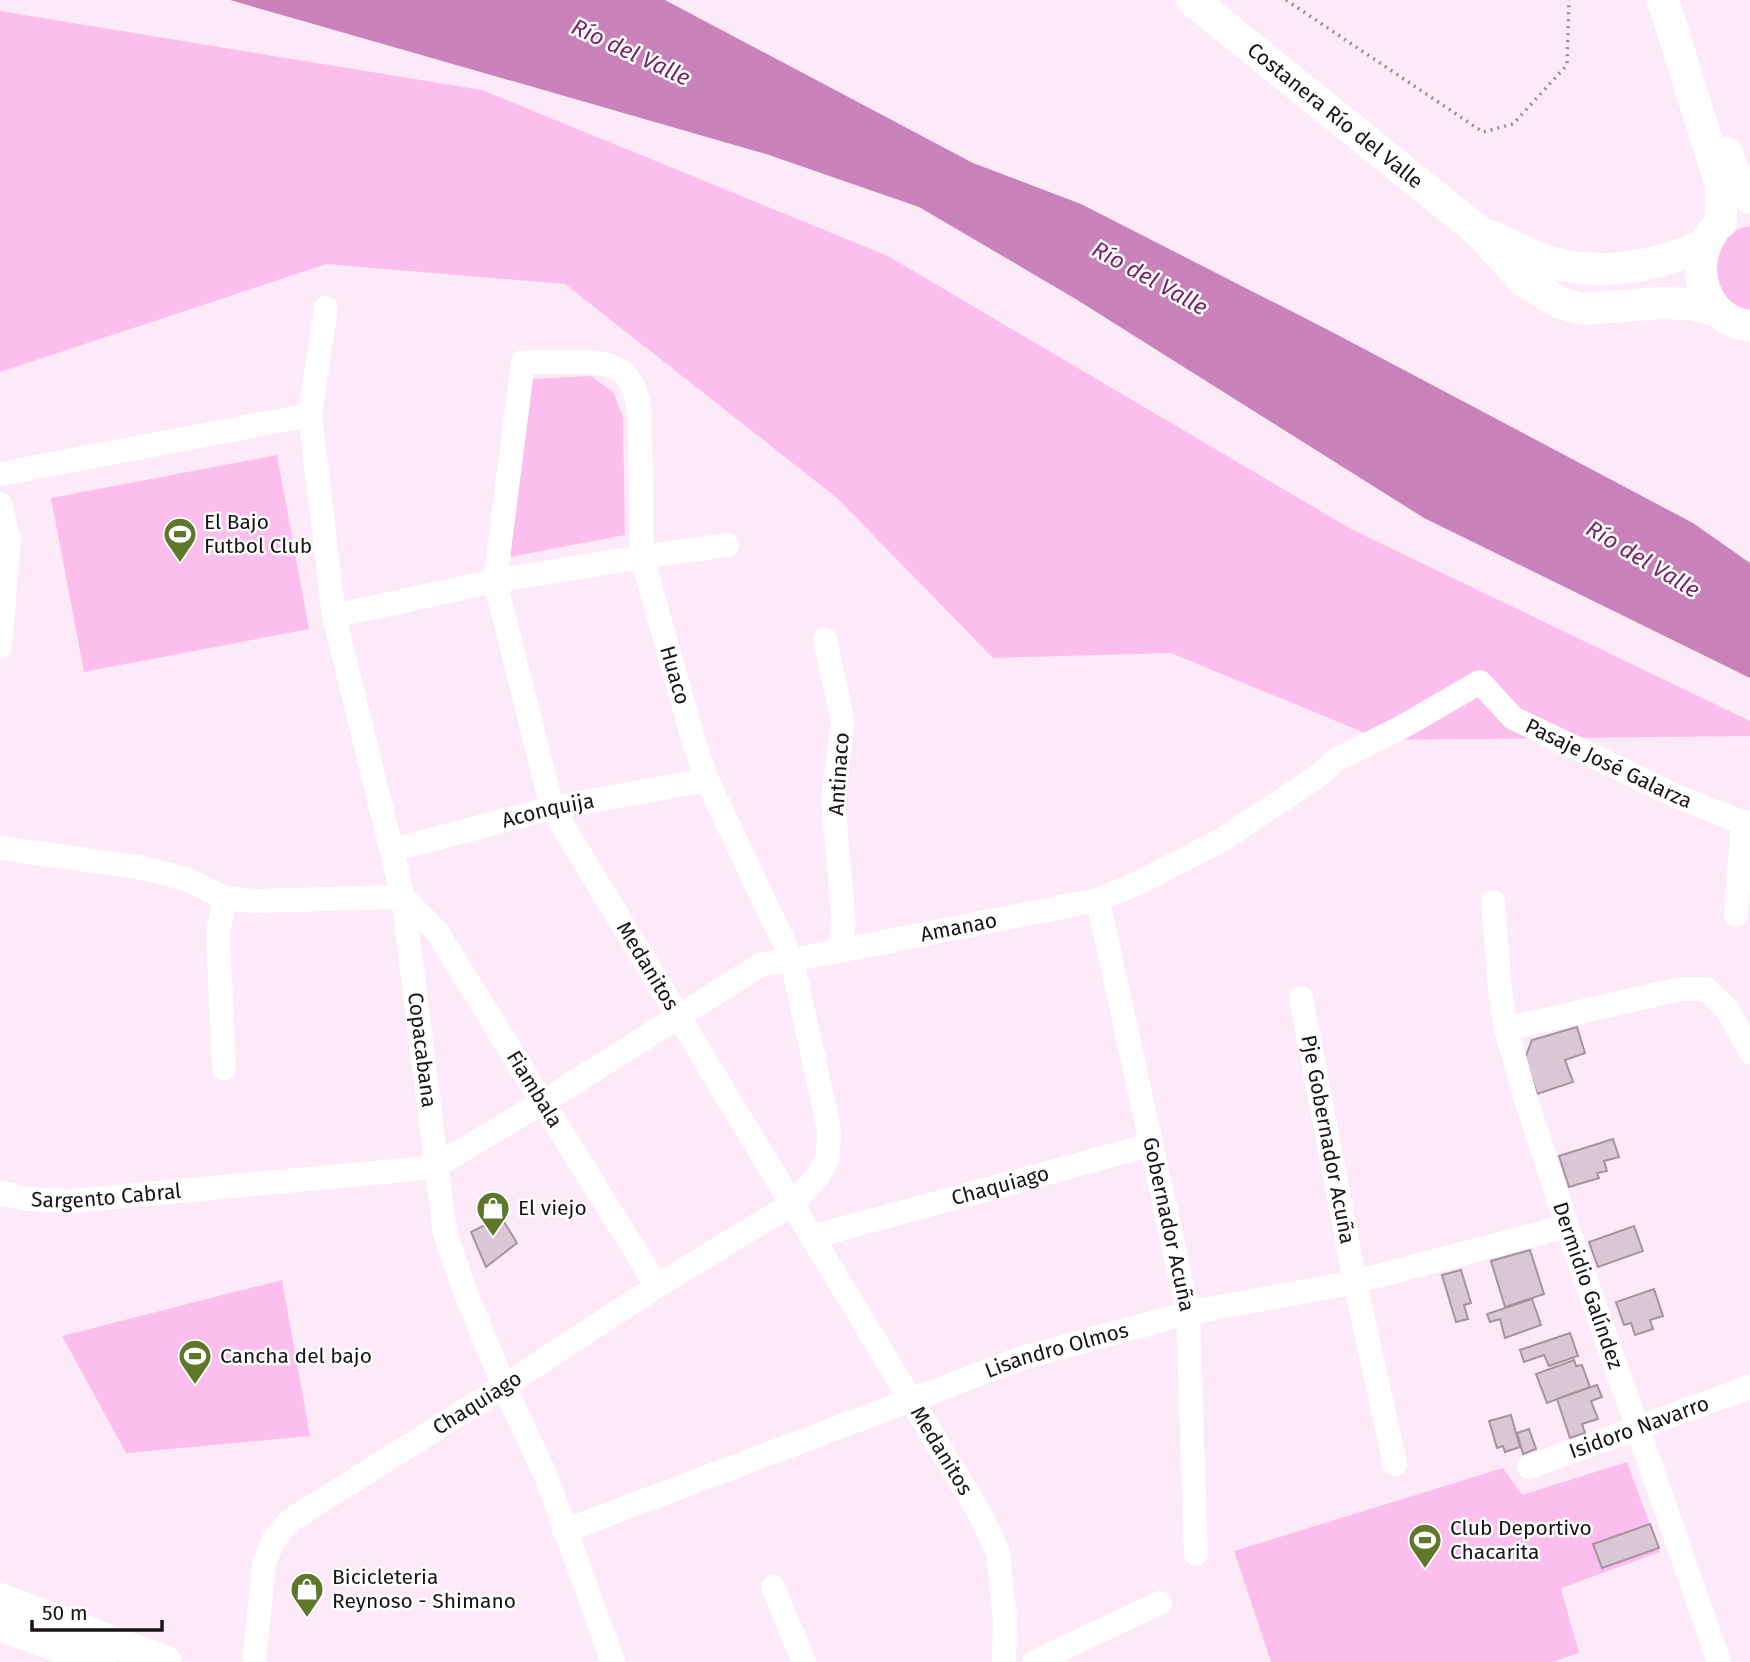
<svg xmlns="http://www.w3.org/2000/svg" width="1750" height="1662" viewBox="0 0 1750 1662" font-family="'Fira Sans',sans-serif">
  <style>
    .green { fill: #fcbfed }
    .water { fill: #ca83ba }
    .building { fill: #dac7d5; stroke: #a593a0; stroke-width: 2 }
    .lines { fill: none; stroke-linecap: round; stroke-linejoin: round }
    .path { stroke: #998b95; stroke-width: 3.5; stroke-dasharray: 2 5; stroke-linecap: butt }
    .minor { stroke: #fff; stroke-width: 24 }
    .major { stroke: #fff; stroke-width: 32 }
    .labels { text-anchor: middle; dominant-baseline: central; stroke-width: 5; stroke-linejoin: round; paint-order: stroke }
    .street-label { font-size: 21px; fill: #191217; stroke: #fff }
    .poi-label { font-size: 21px; fill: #191217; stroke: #fff; text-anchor: start }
    .water-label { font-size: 23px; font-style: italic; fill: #762368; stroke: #fff }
  </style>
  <rect width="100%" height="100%" fill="#fdeaf8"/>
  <g class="green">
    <polygon points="0,11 482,90 888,256 1351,529 1750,721 1750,736 1382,740 1171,653 993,658 837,498 565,284 327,264 0,372"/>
    <path d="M1750,226V313C1706,301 1701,234 1750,226Z"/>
    <polygon points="591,376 613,392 623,417 625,535 510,557 529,379"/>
    <polygon points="277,455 309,629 84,672 51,498"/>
    <polygon points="282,1280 310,1436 126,1453 62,1336"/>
    <polygon points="1627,1462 1660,1552 1561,1588 1579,1653 1552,1662 1271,1662 1234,1551 1503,1468 1522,1495"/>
  </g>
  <polygon class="water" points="230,0 665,0 973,163 1081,204 1334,333 1693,523 1750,563 1750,678 1424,518 1074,298 919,207 766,154"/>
  <g class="building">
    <polygon points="1577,1027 1585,1053 1565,1060 1573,1082 1537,1094 1525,1058 1532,1040"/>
    <polygon points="1613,1139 1619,1157 1604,1161 1607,1171 1597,1173 1599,1178 1569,1187 1559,1156"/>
    <polygon points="501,1217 517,1243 486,1267 471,1232"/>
    <polygon points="1634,1226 1643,1251 1598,1267 1589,1242"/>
    <polygon points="1530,1250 1544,1294 1505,1307 1491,1261"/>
    <polygon points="1461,1270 1471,1303 1464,1305 1468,1319 1456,1322 1442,1275"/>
    <polygon points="1654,1289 1663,1316 1650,1320 1653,1329 1635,1335 1631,1323 1624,1325 1616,1302"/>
    <polygon points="1532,1299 1541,1325 1505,1338 1500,1319 1490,1322 1487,1314"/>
    <polygon points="1570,1333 1578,1356 1549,1366 1544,1355 1524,1362 1520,1350"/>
    <polygon points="1574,1360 1576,1366 1582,1365 1590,1387 1547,1403 1536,1374"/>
    <polygon points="1597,1385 1602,1397 1591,1401 1598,1419 1582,1424 1585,1433 1570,1438 1557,1399"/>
    <polygon points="1511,1415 1520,1447 1505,1452 1503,1446 1497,1448 1489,1421"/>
    <polygon points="1529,1429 1536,1449 1523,1454 1517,1433"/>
    <polygon points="1650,1524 1659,1548 1602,1568 1593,1544"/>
  </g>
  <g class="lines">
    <polyline class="path" points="1286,0 1483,132 1513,124 1567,65 1569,0"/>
    <g class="minor">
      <path id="s1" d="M326,308L310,415L334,616L403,897L445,1233L466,1294L504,1386L546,1476L613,1662"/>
      <polyline points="0,474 310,415"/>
      <polyline points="0,504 9,540 0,647"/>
      <polyline points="334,616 495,581 642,557 727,545"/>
      <polyline points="825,639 843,722 833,799 844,924 837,951"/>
      <path id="s2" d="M0,848L144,868L186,879L225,898L256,901L403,897L437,932L657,1286"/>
      <path id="s3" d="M392,850L552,808L707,780"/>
      <path id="s4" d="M1098,900L1188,1313L1196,1554"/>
      <path id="s5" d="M1493,902L1500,989L1506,1029L1527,1103L1567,1226L1719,1662"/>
      <polyline points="1736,915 1743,822"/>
      <path id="s6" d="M1301,998L1355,1282L1395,1464"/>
      <polyline points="1506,1029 1680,989 1706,989 1728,1010 1750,1052"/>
      <polyline points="224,1069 218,933 225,898"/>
      <path id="s7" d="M0,1193L28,1199L71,1201L406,1170L436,1166L543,1102L762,964L792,960L1098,900L1142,881L1220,841L1318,776L1336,760L1402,727L1480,682L1513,718L1678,797L1750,825"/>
      <path id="s8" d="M811,1237L1150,1145"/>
      <path id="s9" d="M1529,1467L1750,1387"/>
      <path id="s10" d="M564,1531L1022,1358L1188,1313L1355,1282L1567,1226"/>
      <polyline points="773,1587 804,1662"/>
      <path id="s11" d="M254,1662L264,1563L274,1539L291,1520L504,1386L657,1286L792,1204L818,1176L828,1158L829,1129L792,960L707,780L693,739L642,557L640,414L635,390L624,373L611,366L592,362H523L495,581L552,808L980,1514L998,1552L1005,1618L1004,1662"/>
      <polyline points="1034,1662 1160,1603"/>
    </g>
    <g class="major">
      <path id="s12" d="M1192,0L1477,230L1524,281L1560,303L1583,309L1661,303L1691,304L1718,311"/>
      <polyline points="1663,0 1721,186 1721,223"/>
      <path d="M1727,153C1732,170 1738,185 1750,198"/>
      <path d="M1713,231C1688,267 1703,320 1750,326"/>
      <path d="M1488,235C1509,244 1531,257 1553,263C1604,276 1658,267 1705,244"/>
      <polyline points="0,1599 166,1662"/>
      <polyline points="0,1625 100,1662"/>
    </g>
  </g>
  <defs>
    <symbol id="stadium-pin" viewBox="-11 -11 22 30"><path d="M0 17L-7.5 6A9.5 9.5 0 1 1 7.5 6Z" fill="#5e772a" stroke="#fff"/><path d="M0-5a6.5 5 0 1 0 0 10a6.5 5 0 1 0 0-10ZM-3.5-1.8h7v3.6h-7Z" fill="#fff"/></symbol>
    <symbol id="shop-pin" viewBox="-11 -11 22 30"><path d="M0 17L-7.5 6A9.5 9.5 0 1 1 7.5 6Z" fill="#5e772a" stroke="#fff"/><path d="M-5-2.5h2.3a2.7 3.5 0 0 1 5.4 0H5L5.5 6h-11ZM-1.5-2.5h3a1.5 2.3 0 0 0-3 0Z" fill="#fff"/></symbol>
  </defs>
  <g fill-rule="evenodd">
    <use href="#stadium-pin" x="161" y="515" width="38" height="52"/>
    <use href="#shop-pin" x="474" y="1189" width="38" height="52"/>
    <use href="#stadium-pin" x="176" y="1337" width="38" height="52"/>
    <use href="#stadium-pin" x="1406" y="1521" width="38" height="52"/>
    <use href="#shop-pin" x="288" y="1570" width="38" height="52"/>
  </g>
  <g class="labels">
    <g class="street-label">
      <text stroke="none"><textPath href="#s12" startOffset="184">Costanera Río del Valle</textPath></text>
      <text transform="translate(675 675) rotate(74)">Huaco</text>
      <text stroke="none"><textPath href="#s7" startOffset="1760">Pasaje José Galarza</textPath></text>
      <text transform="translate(839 774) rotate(-86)">Antinaco</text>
      <text stroke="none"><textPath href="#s3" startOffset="161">Aconquija</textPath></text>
      <text stroke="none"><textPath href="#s7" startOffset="1022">Amanao</textPath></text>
      <text stroke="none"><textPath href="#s11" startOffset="2366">Medanitos</textPath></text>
      <text stroke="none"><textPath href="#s1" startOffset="754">Copacabana</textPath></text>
      <text stroke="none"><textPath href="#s2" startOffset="644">Fiambala</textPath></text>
      <text stroke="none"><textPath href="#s6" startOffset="144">Pje Gobernador Acuña</textPath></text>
      <text stroke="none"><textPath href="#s8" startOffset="196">Chaquiago</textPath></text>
      <text stroke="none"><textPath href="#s7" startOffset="107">Sargento Cabral</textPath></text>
      <text stroke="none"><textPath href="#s4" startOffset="332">Gobernador Acuña</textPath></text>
      <text stroke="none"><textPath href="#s5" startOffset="397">Dermidio Galíndez</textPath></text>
      <text stroke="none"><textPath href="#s10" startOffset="525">Lisandro Olmos</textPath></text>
      <text stroke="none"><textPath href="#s11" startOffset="371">Chaquiago</textPath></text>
      <text stroke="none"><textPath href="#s9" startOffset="117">Isidoro Navarro</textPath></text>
      <text stroke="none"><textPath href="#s11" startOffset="2933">Medanitos</textPath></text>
    </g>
    <g class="poi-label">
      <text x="204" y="522">El Bajo<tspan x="204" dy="24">Futbol Club</tspan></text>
      <text x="518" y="1208">El viejo</text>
      <text x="220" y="1356">Cancha del bajo</text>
      <text x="1450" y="1528">Club Deportivo<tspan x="1450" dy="24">Chacarita</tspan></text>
      <text x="332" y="1577">Bicicleteria<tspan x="332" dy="24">Reynoso - Shimano</tspan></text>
    </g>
    <g class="water-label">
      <text transform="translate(631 52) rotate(25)">Río del Valle</text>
      <text transform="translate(1150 278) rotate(29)">Río del Valle</text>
      <text transform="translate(1643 559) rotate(31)">Río del Valle</text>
    </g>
  </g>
  <path d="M32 1620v10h130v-10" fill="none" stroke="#191217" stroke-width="3.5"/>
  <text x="42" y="1620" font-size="21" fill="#191217" stroke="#ffffff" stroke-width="5" paint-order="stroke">50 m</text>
</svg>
